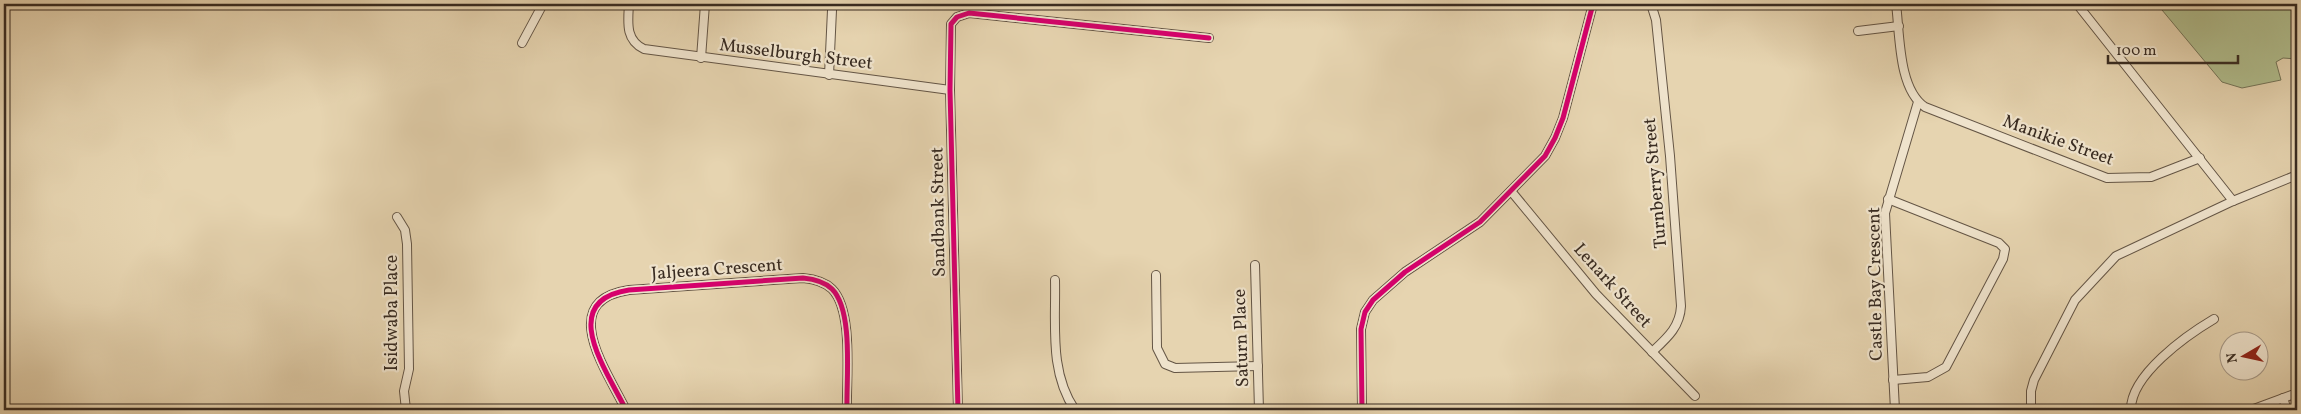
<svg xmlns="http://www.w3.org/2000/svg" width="2301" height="414" viewBox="0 0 2301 414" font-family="Vollkorn,serif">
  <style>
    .green { fill: #b1be8e; stroke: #747458 }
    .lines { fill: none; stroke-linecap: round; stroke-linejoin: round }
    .minor-casing { stroke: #645545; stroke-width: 10 }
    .minor { stroke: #efe3cc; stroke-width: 8 }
    .cycleway-casing { stroke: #efe3cc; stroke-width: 8 }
    .cycleway { stroke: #d6006c; stroke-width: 5 }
    .labels { text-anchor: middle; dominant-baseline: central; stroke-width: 4.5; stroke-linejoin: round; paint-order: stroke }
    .street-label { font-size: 18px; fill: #382b21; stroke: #efe3cc }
  </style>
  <rect width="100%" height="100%" fill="#e6d4b0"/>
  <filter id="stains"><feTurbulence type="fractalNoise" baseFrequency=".004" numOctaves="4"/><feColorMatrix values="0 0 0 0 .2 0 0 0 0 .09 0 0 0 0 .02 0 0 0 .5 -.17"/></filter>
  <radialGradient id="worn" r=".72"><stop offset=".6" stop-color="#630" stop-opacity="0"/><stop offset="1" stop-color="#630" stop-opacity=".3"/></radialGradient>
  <polygon class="green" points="2157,4 2297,4 2297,59 2283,58 2276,62 2281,80 2242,88 2222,82"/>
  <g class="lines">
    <defs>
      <g id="minor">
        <path d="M629,4C628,22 625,40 644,49L950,90"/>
        <path d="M1651,4L1656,20L1670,156L1681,306C1680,327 1667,338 1652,352"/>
        <path d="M1896,4C1900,34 1898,89 1925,107L2107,178L2151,177L2200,158"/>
        <polyline points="2077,4 2233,201"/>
        <polyline points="1858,31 1899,26"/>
        <polyline points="522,43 543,4"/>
        <polyline points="701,58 705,4"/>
        <polyline points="829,75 832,10"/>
        <polyline points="1511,191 1596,294 1695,396"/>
        <polyline points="1888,199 1999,243 2005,249 2003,259 1946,367 1928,377 1893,380"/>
        <polyline points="397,217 405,230 407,244 409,369 404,391 406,410"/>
        <polyline points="1255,265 1259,410"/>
        <polyline points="1156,275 1157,348 1165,364 1175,368 1258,366"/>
        <path d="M1055,280C1056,325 1049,372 1075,410"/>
        <polyline points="2283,398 2287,410"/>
        <path d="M626,410C607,371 556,301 629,290L803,278C813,279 824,281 832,289C854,311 846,380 847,410"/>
        <polyline points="958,410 950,90 951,24 957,17 969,13 1209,38"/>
        <polyline points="1362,410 1361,329 1365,312 1373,300 1405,272 1480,222 1545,156 1555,138 1563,118 1593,4"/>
        <polyline points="1895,410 1885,213 1918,102"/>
        <polyline points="2031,410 2031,391 2034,380 2075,300 2116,256 2233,201 2297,175"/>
        <path d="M2131,410C2130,375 2187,335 2214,319"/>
        <polyline points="2251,410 2297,393"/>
      </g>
    </defs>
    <use href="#minor" class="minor-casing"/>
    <use href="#minor" class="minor"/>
    <defs>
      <g id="cycleway">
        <path d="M626,410C607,371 556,301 629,290L803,278C813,279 824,281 832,289C854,311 846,380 847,410"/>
        <polyline points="958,410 950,90 951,24 957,17 969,13 1209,38"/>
        <polyline points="1362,410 1361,329 1365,312 1373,300 1405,272 1480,222 1545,156 1555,138 1563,118 1593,4"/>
      </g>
    </defs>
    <use href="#cycleway" class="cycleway-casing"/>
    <use href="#cycleway" class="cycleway"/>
  </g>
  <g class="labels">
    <g class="street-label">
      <text transform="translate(796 55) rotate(7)">Musselburgh Street</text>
      <text transform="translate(2058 141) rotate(20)">Manikie Street</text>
      <text transform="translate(1656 183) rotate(-95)">Turnberry Street</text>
      <text transform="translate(939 212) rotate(-91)">Sandbank Street</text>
      <text transform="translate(717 270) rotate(-4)">Jaljeera Crescent</text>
      <text transform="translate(1876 284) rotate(-91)">Castle Bay Crescent</text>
      <text transform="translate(1612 286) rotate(48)">Lenark Street</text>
      <text transform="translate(392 313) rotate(-90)">Isidwaba Place</text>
      <text transform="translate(1242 338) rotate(-92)">Saturn Place</text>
    </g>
  </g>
  <rect width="2301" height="414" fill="none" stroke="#e6d4b0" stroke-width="20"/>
  <rect x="5" y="5" width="2291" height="404" fill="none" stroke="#382b21" stroke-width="2.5"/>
  <rect x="10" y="10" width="2281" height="394" fill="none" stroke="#382b21"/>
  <g transform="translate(2244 356) rotate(261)"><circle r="24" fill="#efe3cc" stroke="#a69988"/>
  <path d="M0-4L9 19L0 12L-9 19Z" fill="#8f2418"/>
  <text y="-8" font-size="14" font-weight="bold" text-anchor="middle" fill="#382b21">N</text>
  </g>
  <path d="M2108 55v8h130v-8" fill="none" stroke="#382b21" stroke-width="2.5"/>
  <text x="2116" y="55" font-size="15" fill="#382b21" stroke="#efe3cc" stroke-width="4" paint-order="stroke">100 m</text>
  <rect width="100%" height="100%" filter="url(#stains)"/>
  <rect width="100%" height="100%" fill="url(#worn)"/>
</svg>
